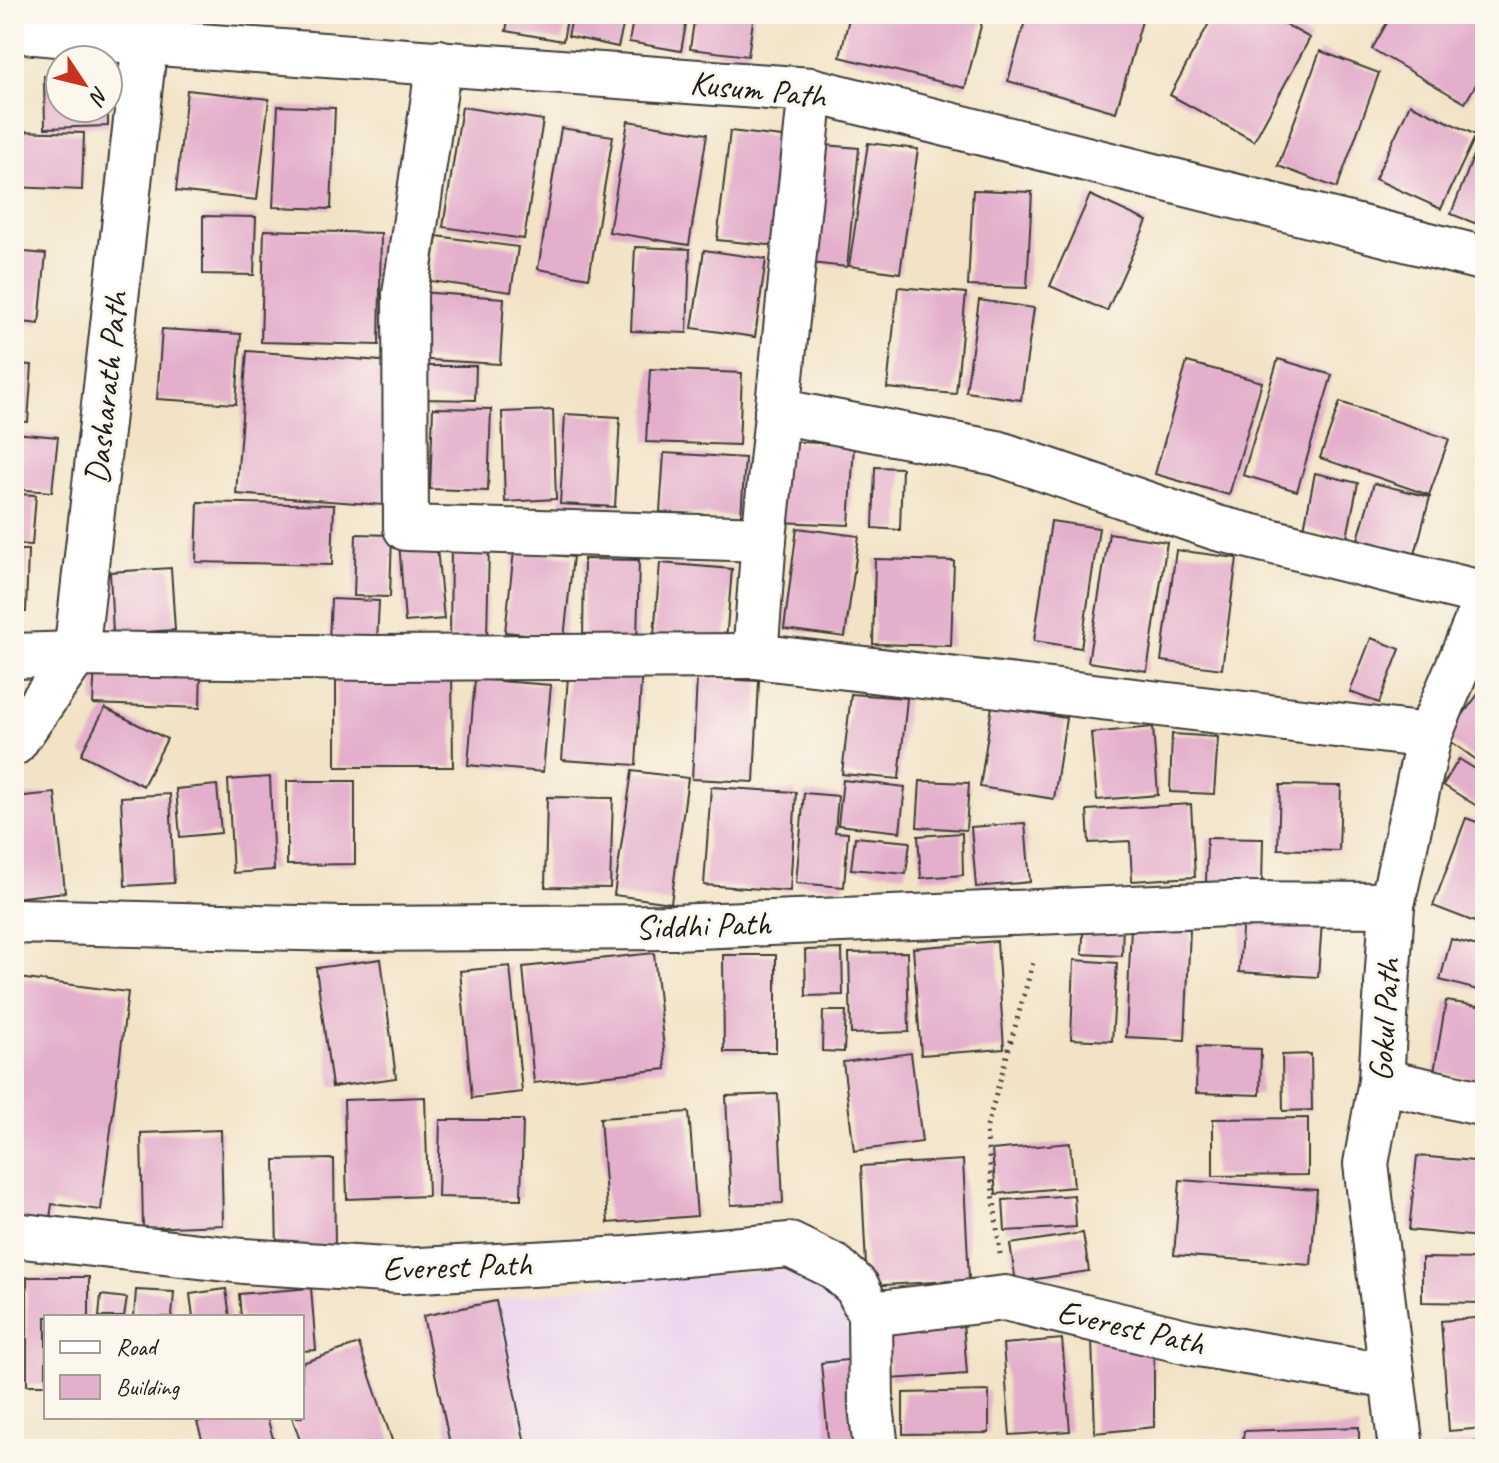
<svg xmlns="http://www.w3.org/2000/svg" width="1499" height="1463" viewBox="0 0 1499 1463" font-family="Caveat,sans-serif">
  <style>
    .built { fill: #e9d2ee }
    .building { fill: #e4afcc }
    .lines { fill: none; stroke-linecap: round; stroke-linejoin: round }
    .minor-casing { stroke: #3c3a36; stroke-width: 48 }
    .path { stroke: #3c3a36; stroke-width: 5; stroke-dasharray: 2 6; stroke-linecap: butt }
    .minor { stroke: #fff; stroke-width: 44 }
    .labels { text-anchor: middle; dominant-baseline: central; stroke-width: 6; stroke-linejoin: round; paint-order: stroke }
    .street-label { font-size: 34px; fill: #1c1c1c; stroke: #fbf7ec }
  </style>
  <rect width="100%" height="100%" fill="#fbf7ec"/>
  <filter id="ink" filterUnits="userSpaceOnUse"><feTurbulence type="fractalNoise" baseFrequency=".0125" numOctaves="2"/><feDisplacementMap in="SourceGraphic" scale="16" xChannelSelector="R" yChannelSelector="G"/><feConvolveMatrix kernelMatrix="1 2 1 2 8 2 1 2 1" color-interpolation-filters="sRGB"/></filter>
  <filter id="wash" filterUnits="userSpaceOnUse"><feTurbulence type="fractalNoise" baseFrequency=".006" numOctaves="4" result="noise"/><feDisplacementMap in="SourceGraphic" scale="32" xChannelSelector="R" yChannelSelector="G"/><feGaussianBlur stdDeviation="1.8" result="paint"/><feColorMatrix in="noise" values="0 0 0 0 0 0 0 0 0 0 0 0 0 0 0 0 0 1.4 0 .05"/><feComposite in="paint" operator="in"/></filter>
  <g filter="url(#wash)">
    <rect width="100%" height="100%" fill="#f2e3c6"/>
    <polygon class="built" points="796,1270 840,1299 851,1344 864,1449 451,1449 423,1316 496,1301 645,1278"/>
    <g id="blocks">
      <g class="building">
        <polygon points="509,14 568,14 563,41 506,31"/>
        <polygon points="573,14 626,14 618,47 568,36"/>
        <polygon points="634,14 688,14 681,51 629,42"/>
        <polygon points="695,14 754,14 748,56 690,49"/>
        <polygon points="850,14 984,14 965,88 840,57"/>
        <polygon points="1027,14 1144,14 1116,112 1008,81"/>
        <polygon points="1214,14 1266,14 1310,38 1254,141 1170,95"/>
        <polygon points="1392,14 1485,14 1485,69 1465,103 1372,49"/>
        <polygon points="1320,51 1379,73 1337,188 1278,166"/>
        <polygon points="60,75 60,108 108,108 108,126 45,128 44,76"/>
        <polygon points="14,78 21,78 19,120 14,120"/>
        <polygon points="187,90 269,99 257,200 176,191"/>
        <polygon points="1410,104 1476,135 1441,209 1375,179"/>
        <polygon points="278,106 335,108 331,209 273,207"/>
        <polygon points="462,107 543,120 524,239 443,227"/>
        <polygon points="628,121 707,134 689,245 609,232"/>
        <polygon points="561,128 613,136 589,278 538,269"/>
        <polygon points="14,131 84,133 82,190 14,187"/>
        <polygon points="730,131 791,138 779,246 717,240"/>
        <polygon points="868,143 918,149 900,273 849,266"/>
        <polygon points="813,144 859,148 847,267 801,262"/>
        <polygon points="1474,155 1485,159 1485,227 1451,214"/>
        <polygon points="973,190 1032,192 1027,288 968,286"/>
        <polygon points="1090,195 1147,221 1107,311 1050,286"/>
        <polygon points="203,216 256,217 254,275 203,274"/>
        <polygon points="264,230 381,233 379,345 261,342"/>
        <polygon points="437,236 518,247 511,292 430,281"/>
        <polygon points="635,247 690,249 687,333 631,331"/>
        <polygon points="704,250 766,259 755,337 692,328"/>
        <polygon points="14,251 46,254 39,324 14,321"/>
        <polygon points="898,287 966,293 956,394 887,388"/>
        <polygon points="418,292 504,298 500,364 413,359"/>
        <polygon points="979,300 1034,308 1021,400 966,392"/>
        <polygon points="162,329 241,334 236,404 157,399"/>
        <polygon points="247,351 394,362 383,505 236,494"/>
        <polygon points="1278,359 1332,375 1297,491 1243,475"/>
        <polygon points="1187,362 1262,382 1229,495 1155,474"/>
        <polygon points="14,364 32,365 28,422 14,421"/>
        <polygon points="423,366 476,366 475,400 423,399"/>
        <polygon points="650,369 742,373 739,445 646,442"/>
        <polygon points="1340,402 1449,439 1429,495 1320,458"/>
        <polygon points="433,408 491,409 488,491 430,489"/>
        <polygon points="553,410 556,499 505,502 502,412"/>
        <polygon points="565,414 620,417 615,507 560,504"/>
        <polygon points="14,433 58,437 52,492 14,489"/>
        <polygon points="784,441 854,445 849,525 779,522"/>
        <polygon points="664,453 745,458 741,517 660,512"/>
        <polygon points="875,467 902,468 900,530 873,528"/>
        <polygon points="1315,473 1358,483 1347,537 1304,528"/>
        <polygon points="1374,483 1430,497 1414,558 1357,543"/>
        <polygon points="14,494 36,495 32,545 14,544"/>
        <polygon points="198,502 334,505 332,565 196,562"/>
        <polygon points="1051,521 1099,528 1081,648 1034,641"/>
        <polygon points="797,528 859,536 845,637 784,629"/>
        <polygon points="1109,533 1167,542 1147,671 1088,662"/>
        <polygon points="356,534 392,535 390,597 354,596"/>
        <polygon points="436,538 444,619 405,622 399,541"/>
        <polygon points="451,545 489,545 487,638 450,638"/>
        <polygon points="14,550 28,550 26,612 14,612"/>
        <polygon points="1176,550 1237,558 1222,669 1161,661"/>
        <polygon points="514,551 573,557 564,638 505,632"/>
        <polygon points="584,559 639,560 637,642 583,641"/>
        <polygon points="875,559 954,561 951,646 873,644"/>
        <polygon points="660,563 732,569 725,653 653,647"/>
        <polygon points="171,568 175,630 113,634 110,572"/>
        <polygon points="331,599 379,601 377,642 329,640"/>
        <polygon points="1371,638 1400,649 1379,703 1350,692"/>
        <polygon points="95,661 201,665 200,708 93,704"/>
        <polygon points="569,662 642,667 636,765 562,760"/>
        <polygon points="452,670 453,767 336,767 336,671"/>
        <polygon points="697,678 759,681 754,782 692,779"/>
        <polygon points="475,679 551,685 543,772 468,765"/>
        <polygon points="1481,690 1485,694 1485,766 1446,738"/>
        <polygon points="851,694 907,698 899,779 842,774"/>
        <polygon points="992,706 1066,718 1054,799 980,787"/>
        <polygon points="105,708 167,739 143,786 81,754"/>
        <polygon points="1153,727 1158,795 1097,800 1091,733"/>
        <polygon points="1172,734 1218,737 1214,794 1170,792"/>
        <polygon points="1459,759 1485,775 1485,811 1443,785"/>
        <polygon points="632,771 688,778 671,903 614,895"/>
        <polygon points="270,777 274,870 233,873 228,780"/>
        <polygon points="843,780 905,787 900,832 838,825"/>
        <polygon points="287,781 355,781 355,864 287,865"/>
        <polygon points="920,781 969,783 966,830 917,827"/>
        <polygon points="217,785 221,833 180,837 176,789"/>
        <polygon points="1280,785 1341,786 1339,851 1278,849"/>
        <polygon points="711,787 796,792 790,891 704,885"/>
        <polygon points="55,793 65,892 14,898 14,797"/>
        <polygon points="804,793 838,796 835,832 848,833 844,887 796,883"/>
        <polygon points="170,794 174,883 125,886 121,797"/>
        <polygon points="547,797 613,798 610,888 545,887"/>
        <polygon points="1191,804 1195,877 1132,881 1130,841 1089,843 1087,810"/>
        <polygon points="1466,818 1485,825 1485,926 1433,906"/>
        <polygon points="1025,823 1030,882 976,887 971,827"/>
        <polygon points="962,833 963,875 921,878 918,836"/>
        <polygon points="855,837 910,842 906,874 851,869"/>
        <polygon points="1207,838 1263,839 1262,885 1206,884"/>
        <polygon points="1243,916 1322,922 1318,977 1239,972"/>
        <polygon points="1084,920 1123,922 1122,956 1082,954"/>
        <polygon points="1131,927 1190,929 1185,1040 1126,1037"/>
        <polygon points="1451,939 1485,948 1485,992 1440,980"/>
        <polygon points="997,941 1004,1049 921,1055 913,948"/>
        <polygon points="842,949 843,995 806,996 805,950"/>
        <polygon points="907,952 909,1032 851,1034 849,953"/>
        <polygon points="654,953 666,1069 534,1083 523,967"/>
        <polygon points="723,955 776,955 776,1052 724,1052"/>
        <polygon points="381,959 396,1078 332,1087 316,968"/>
        <polygon points="1074,960 1117,963 1112,1041 1071,1039"/>
        <polygon points="510,966 522,1092 472,1098 460,971"/>
        <polygon points="18,978 128,992 101,1210 52,1204 48,1232 14,1227 14,1013"/>
        <polygon points="1446,1001 1485,1007 1485,1080 1434,1072"/>
        <polygon points="823,1011 846,1011 844,1052 822,1051"/>
        <polygon points="1197,1047 1261,1049 1260,1095 1196,1093"/>
        <polygon points="911,1053 922,1142 854,1151 843,1062"/>
        <polygon points="1311,1054 1312,1110 1283,1111 1282,1055"/>
        <polygon points="778,1094 783,1203 731,1205 726,1096"/>
        <polygon points="425,1097 428,1196 347,1199 344,1100"/>
        <polygon points="689,1112 697,1216 608,1223 600,1118"/>
        <polygon points="1308,1118 1308,1175 1213,1176 1213,1119"/>
        <polygon points="440,1120 523,1120 521,1199 438,1197"/>
        <polygon points="221,1130 223,1225 143,1228 141,1133"/>
        <polygon points="1070,1143 1074,1187 996,1194 992,1150"/>
        <polygon points="1417,1156 1485,1162 1479,1237 1409,1230"/>
        <polygon points="334,1159 335,1250 277,1250 275,1160"/>
        <polygon points="963,1160 969,1280 867,1286 861,1166"/>
        <polygon points="1180,1180 1317,1190 1311,1265 1174,1255"/>
        <polygon points="1074,1195 1076,1227 1005,1231 1003,1200"/>
        <polygon points="1083,1233 1089,1271 1016,1282 1010,1244"/>
        <polygon points="1422,1258 1485,1259 1484,1303 1422,1302"/>
        <polygon points="27,1277 89,1277 89,1317 46,1317 46,1385 27,1385"/>
        <polygon points="311,1288 316,1350 302,1351 302,1317 241,1317 239,1294"/>
        <polygon points="226,1289 230,1317 193,1317 190,1294"/>
        <polygon points="136,1290 174,1292 172,1317 134,1317"/>
        <polygon points="101,1295 127,1298 124,1317 99,1317"/>
        <polygon points="496,1301 526,1449 451,1449 423,1316"/>
        <polygon points="1485,1317 1485,1428 1449,1431 1441,1321"/>
        <polygon points="963,1322 967,1374 890,1379 886,1328"/>
        <polygon points="1062,1339 1070,1431 1010,1435 1003,1344"/>
        <polygon points="1092,1339 1154,1341 1154,1427 1095,1433"/>
        <polygon points="359,1344 395,1449 303,1449 292,1417 302,1417 302,1363"/>
        <polygon points="855,1359 864,1449 829,1449 821,1363"/>
        <polygon points="989,1391 989,1433 903,1434 903,1393"/>
        <polygon points="214,1417 267,1417 276,1449 205,1449 197,1422"/>
        <polygon points="1359,1427 1359,1449 1242,1449 1244,1431"/>
        <polygon points="1485,1441 1485,1449 1439,1449 1439,1445"/>
        <rect x="1162" y="1444" width="68" height="5"/>
      </g>
    </g>
  </g>
  <g filter="url(#ink)">
    <use href="#blocks" fill-opacity="0" stroke="#3c3a36" stroke-width="2"/>
    <g class="lines">
      <defs>
        <g id="minor">
          <polyline points="14,30 144,42 811,90 1485,259"/>
          <polyline points="439,62 405,294 406,528 764,539"/>
          <polyline points="811,90 764,539 755,656 1429,736"/>
          <polyline points="777,411 997,453 1217,528 1485,594"/>
          <polyline points="14,656 76,654 373,658 755,656"/>
          <polyline points="14,743 76,654 148,14"/>
          <polyline points="14,921 342,929 673,927 1228,904 1392,905"/>
          <polyline points="1381,1081 1485,1104"/>
          <polyline points="14,1235 243,1261 401,1271 626,1259 790,1245 835,1267 857,1287 870,1314"/>
          <polyline points="876,1449 871,1406 870,1314 1005,1298 1193,1343 1392,1377"/>
          <polyline points="1401,1449 1366,1164 1381,1081 1392,905 1429,736 1485,602"/>
        </g>
      </defs>
      <use href="#minor" class="minor-casing"/>
      <polyline class="path" points="1000,1254 986,1130 1034,959"/>
      <use href="#minor" class="minor"/>
    </g>
  </g>
  <g class="labels">
    <g class="street-label">
      <text transform="translate(758 89) rotate(6)">Kusum Path</text>
      <text transform="translate(106 388) rotate(-84)">Dasharath Path</text>
      <text transform="translate(703 925) rotate(-2)">Siddhi Path</text>
      <text transform="translate(1384 1020) rotate(-86)">Gokul Path</text>
      <text transform="translate(457 1266) rotate(-2)">Everest Path</text>
      <text transform="translate(1131 1327) rotate(13)">Everest Path</text>
    </g>
  </g>
  <rect width="1499" height="1463" fill="none" stroke="#fbf7ec" stroke-width="48"/>
  <rect x="44" y="1315" width="260" height="104" fill="#fbf7ec" stroke="#a29f99" stroke-width="2"/>
  <rect x="60" y="1341" width="40" height="12" fill="#ffffff" stroke="#a29f99" stroke-width="2"/>
  <text x="116" y="1355" font-size="24" fill="#1c1c1c">Road</text>
  <rect x="60" y="1375" width="40" height="24" fill="#e4afcc" stroke="#a29f99" stroke-width="2"/>
  <text x="116" y="1395" font-size="24" fill="#1c1c1c">Building</text>
  <g transform="translate(84 84) rotate(125)"><circle r="38" fill="#fbf7ec" stroke="#a29f99" stroke-width="2"/>
  <path d="M0-6L14 30L0 20L-14 30Z" fill="#c8321e"/>
  <text y="-12" font-size="22" font-weight="bold" text-anchor="middle" fill="#1c1c1c">N</text>
  </g>
</svg>
